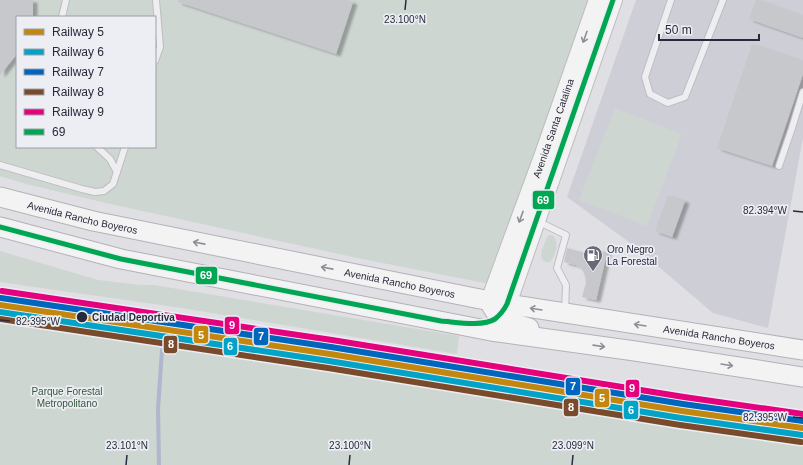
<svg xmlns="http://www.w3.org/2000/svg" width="803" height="465" viewBox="0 0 803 465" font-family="Arial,sans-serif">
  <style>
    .built { fill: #ceced7 }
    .green { fill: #cdd6d0; fill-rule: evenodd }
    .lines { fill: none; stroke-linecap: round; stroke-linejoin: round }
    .stream { stroke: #afb6cd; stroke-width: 4 }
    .building { fill: #c7c8cc; filter: url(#shadow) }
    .service-casing { stroke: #bdbdc2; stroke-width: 8 }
    .primary-casing { stroke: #bcbcc1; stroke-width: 20 }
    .trunk-casing { stroke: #b2b2b8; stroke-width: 21 }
    .service { stroke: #eeeef1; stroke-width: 6 }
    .primary { stroke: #f3f3f4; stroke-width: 18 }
    .trunk { stroke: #f3f3f4; stroke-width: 19 }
    .bus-1-casing { stroke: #eceef4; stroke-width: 8 }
    .bus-1 { stroke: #00a651; stroke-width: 5 }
    .rail-1-casing { stroke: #eceef4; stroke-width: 9 }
    .rail-2-casing { stroke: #eceef4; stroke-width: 9 }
    .rail-3-casing { stroke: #eceef4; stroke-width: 9 }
    .rail-4-casing { stroke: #eceef4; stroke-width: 9 }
    .rail-5-casing { stroke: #eceef4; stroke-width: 9 }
    .rail-1 { stroke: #c3870f; stroke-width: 6 }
    .rail-2 { stroke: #02a3c7; stroke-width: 6 }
    .rail-3 { stroke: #0065bd; stroke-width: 6 }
    .rail-4 { stroke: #7a4b2a; stroke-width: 6 }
    .rail-5 { stroke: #e5007d; stroke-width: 6 }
    .oneway { stroke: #8e8e98 }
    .ticks { fill: none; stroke: #282a3b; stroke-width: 1.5 }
    .stop-dot { fill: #282a3b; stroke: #eceef4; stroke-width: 1.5 }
    .labels { text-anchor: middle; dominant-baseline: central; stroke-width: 3.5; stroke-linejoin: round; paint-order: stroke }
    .street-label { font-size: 10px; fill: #282a3b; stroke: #eceef4 }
    .poi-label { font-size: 10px; fill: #282a3b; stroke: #eceef4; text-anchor: start }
    .stop-label { font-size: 10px; font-weight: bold; fill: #282a3b; stroke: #eceef4; text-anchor: start }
    .park-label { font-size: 10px; fill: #375539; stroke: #eceef4 }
    .ticks-label { font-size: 10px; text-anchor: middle; fill: #282a3b; stroke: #eceef4; stroke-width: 3.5; stroke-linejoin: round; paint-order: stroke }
    .line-badge { stroke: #eceef4; stroke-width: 1.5 }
    .badge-label { font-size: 11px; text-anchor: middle; font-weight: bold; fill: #fff }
  </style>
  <defs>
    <filter id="shadow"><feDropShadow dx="4.5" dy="2.5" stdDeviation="1" flood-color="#0004"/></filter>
  </defs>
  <rect width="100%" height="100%" fill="#dfdfe4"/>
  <polygon class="built" points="636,0 803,0 803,138 768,328 713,313 633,245 567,197"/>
  <g class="green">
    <path d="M0,0H588L490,284L362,259L106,203L26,184L0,176ZM17,17H155V147H17Z"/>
    <polygon points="615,108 682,134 647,226 579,200"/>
    <path d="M552,235C560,241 556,255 550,262C534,263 544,244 548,236Z"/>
    <polygon points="0,251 98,280 140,285 154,285 459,336 457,354 182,308 0,282"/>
    <polygon points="0,320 496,388 803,435 803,465 0,465"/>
  </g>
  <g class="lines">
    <polyline class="stream" points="159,465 158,409 162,350"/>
  </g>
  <g class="building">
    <polygon points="0,0 33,0 33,17 17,17 17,54 0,75"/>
    <polygon points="178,0 347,0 353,2 336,54 178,2"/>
    <polygon points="756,0 759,0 803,16 803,38 749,19"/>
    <polygon points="752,44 803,61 803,74 772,166 717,148"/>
    <polygon points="668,195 685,201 672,237 655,231"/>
    <polygon points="567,248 586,253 589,248 607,252 596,300 582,297 586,283 585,276 582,269 576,265 564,262"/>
  </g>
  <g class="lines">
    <defs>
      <g id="service">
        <polyline points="671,0 645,77 650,94 668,103 685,97 723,0"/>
        <polyline points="62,17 66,0"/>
        <polyline points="155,61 160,47 156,0"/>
        <polyline points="97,147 110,159 117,172"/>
        <polyline points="0,165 82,189 95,192 104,191 113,184 125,147"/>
        <polyline points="779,166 792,128 803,92"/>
        <polyline points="537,221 566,235 557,268 566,285 565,312"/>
      </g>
      <g id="primary">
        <path id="s1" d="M490,301L544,154L598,0"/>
        <polyline points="507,304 613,0"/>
      </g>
      <g id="trunk">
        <path id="s2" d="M0,197L93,221L475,298L507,304L803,350"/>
        <polyline points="0,227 121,259 491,331 635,351 803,377"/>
        <path d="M490,301C494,319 514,323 529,328"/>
      </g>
    </defs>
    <use href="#service" class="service-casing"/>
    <use href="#primary" class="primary-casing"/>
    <use href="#trunk" class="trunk-casing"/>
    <use href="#service" class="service"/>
    <use href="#primary" class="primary"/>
    <use href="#trunk" class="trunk"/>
    <defs>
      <path id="bus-1" d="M0,227L121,259L441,321C456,322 482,327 495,319C500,315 504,310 507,304L613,0"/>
    </defs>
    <use href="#bus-1" class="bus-1-casing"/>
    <use href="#bus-1" class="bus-1"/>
    <defs>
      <polyline id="rail-1" points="0,305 330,354 682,411 803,428"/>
      <polyline id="rail-2" points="0,312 329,361 681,418 802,435"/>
      <polyline id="rail-3" points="1,298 331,347 683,404 803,421"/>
      <polyline id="rail-4" points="0,319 328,368 680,425 801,442"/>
      <polyline id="rail-5" points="2,291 332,340 684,397 803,414"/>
    </defs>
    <use href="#rail-1" class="rail-1-casing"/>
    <use href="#rail-2" class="rail-2-casing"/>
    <use href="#rail-3" class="rail-3-casing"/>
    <use href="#rail-4" class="rail-4-casing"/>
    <use href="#rail-5" class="rail-5-casing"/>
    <use href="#rail-1" class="rail-1"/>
    <use href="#rail-2" class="rail-2"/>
    <use href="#rail-3" class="rail-3"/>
    <use href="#rail-4" class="rail-4"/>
    <use href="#rail-5" class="rail-5"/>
  </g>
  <defs><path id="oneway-shaft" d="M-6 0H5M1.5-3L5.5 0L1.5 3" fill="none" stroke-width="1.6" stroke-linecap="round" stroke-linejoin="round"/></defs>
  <g class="oneway">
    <use href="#oneway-shaft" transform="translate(585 37) rotate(109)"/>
    <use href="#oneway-shaft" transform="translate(521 217) rotate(110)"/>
    <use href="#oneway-shaft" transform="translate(199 243) rotate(-169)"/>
    <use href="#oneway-shaft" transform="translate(327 268) rotate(-169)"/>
    <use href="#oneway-shaft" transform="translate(536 309) rotate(-171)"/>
    <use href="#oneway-shaft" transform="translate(640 325) rotate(-171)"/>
    <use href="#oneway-shaft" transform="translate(599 346) rotate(8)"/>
    <use href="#oneway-shaft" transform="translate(727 365) rotate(9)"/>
  </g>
  <path class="ticks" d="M405,10L406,0M793,211L803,212M0,320L10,321M793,417L803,418M126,465L127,455M349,465L350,455M572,465L573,455"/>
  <defs>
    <symbol id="fuel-pin" viewBox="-11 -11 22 30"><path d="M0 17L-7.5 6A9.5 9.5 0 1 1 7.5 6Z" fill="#686976" stroke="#eceef4"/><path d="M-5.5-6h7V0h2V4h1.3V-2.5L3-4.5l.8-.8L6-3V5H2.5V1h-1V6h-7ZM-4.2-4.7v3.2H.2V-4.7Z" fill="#fff"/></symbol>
  </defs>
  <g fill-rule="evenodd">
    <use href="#fuel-pin" x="582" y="244" width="22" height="30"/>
  </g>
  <circle class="stop-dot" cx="82" cy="317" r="6"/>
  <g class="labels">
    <g class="street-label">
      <text stroke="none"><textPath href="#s1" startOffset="184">Avenida Santa Catalina</textPath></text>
      <text stroke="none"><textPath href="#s2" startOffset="85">Avenida Rancho Boyeros</textPath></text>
      <text stroke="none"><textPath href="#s2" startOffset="409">Avenida Rancho Boyeros</textPath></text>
      <text stroke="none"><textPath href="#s2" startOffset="733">Avenida Rancho Boyeros</textPath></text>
    </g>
    <g class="poi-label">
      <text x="607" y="249">Oro Negro<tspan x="607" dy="12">La Forestal</tspan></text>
    </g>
    <g class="stop-label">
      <text x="92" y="317">Ciudad Deportiva</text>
    </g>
    <g class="park-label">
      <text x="67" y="391">Parque Forestal<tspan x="67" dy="12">Metropolitano</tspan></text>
    </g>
  </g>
  <g class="ticks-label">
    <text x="405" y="23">23.100°N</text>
    <text x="765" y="214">82.394°W</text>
    <text x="38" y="325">82.395°W</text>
    <text x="765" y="421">82.395°W</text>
    <text x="127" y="449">23.101°N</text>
    <text x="350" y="449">23.100°N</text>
    <text x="573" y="449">23.099°N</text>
  </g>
  <g class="line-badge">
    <rect x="532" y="190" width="23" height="20" rx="4" fill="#00a651"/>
    <rect x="195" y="266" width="23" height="19" rx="4" fill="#00a651"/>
    <rect x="224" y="316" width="16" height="19" rx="4" fill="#e5007d"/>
    <rect x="193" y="325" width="16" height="19" rx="4" fill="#c3870f"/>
    <rect x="253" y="327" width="16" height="19" rx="4" fill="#0065bd"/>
    <rect x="163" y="335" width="15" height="19" rx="4" fill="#7a4b2a"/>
    <rect x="223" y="337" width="15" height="19" rx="4" fill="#02a3c7"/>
    <rect x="565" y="377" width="16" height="19" rx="4" fill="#0065bd"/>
    <rect x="625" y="379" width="15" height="19" rx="4" fill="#e5007d"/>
    <rect x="594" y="388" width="16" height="20" rx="4" fill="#c3870f"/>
    <rect x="563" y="398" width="16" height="19" rx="4" fill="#7a4b2a"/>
    <rect x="623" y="400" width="16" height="20" rx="4" fill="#02a3c7"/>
  </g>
  <g class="badge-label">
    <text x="543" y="204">69</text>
    <text x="206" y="279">69</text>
    <text x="232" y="329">9</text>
    <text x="201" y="339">5</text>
    <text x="261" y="340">7</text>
    <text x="171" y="348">8</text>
    <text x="230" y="350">6</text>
    <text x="573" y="390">7</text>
    <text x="632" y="392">9</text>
    <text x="602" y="402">5</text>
    <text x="571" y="411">8</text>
    <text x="631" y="414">6</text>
  </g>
  <rect x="16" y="16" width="140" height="132" fill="#eceef4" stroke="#9ea0aa"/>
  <rect x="24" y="29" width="20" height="6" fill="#c3870f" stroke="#9ea0aa"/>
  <text x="52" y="36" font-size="12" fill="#282a3b">Railway 5</text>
  <rect x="24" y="49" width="20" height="6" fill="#02a3c7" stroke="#9ea0aa"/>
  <text x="52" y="56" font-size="12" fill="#282a3b">Railway 6</text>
  <rect x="24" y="69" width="20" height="6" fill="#0065bd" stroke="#9ea0aa"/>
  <text x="52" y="76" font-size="12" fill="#282a3b">Railway 7</text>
  <rect x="24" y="89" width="20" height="6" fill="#7a4b2a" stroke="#9ea0aa"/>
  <text x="52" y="96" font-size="12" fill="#282a3b">Railway 8</text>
  <rect x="24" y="109" width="20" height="6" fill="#e5007d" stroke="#9ea0aa"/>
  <text x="52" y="116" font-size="12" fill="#282a3b">Railway 9</text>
  <rect x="24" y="129" width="20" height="6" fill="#00a651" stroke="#9ea0aa"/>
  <text x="52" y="136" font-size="12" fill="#282a3b">69</text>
  <path d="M659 34v6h100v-6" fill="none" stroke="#282a3b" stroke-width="2"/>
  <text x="665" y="34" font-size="12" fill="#282a3b" stroke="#eceef4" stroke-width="3" paint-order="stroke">50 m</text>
</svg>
